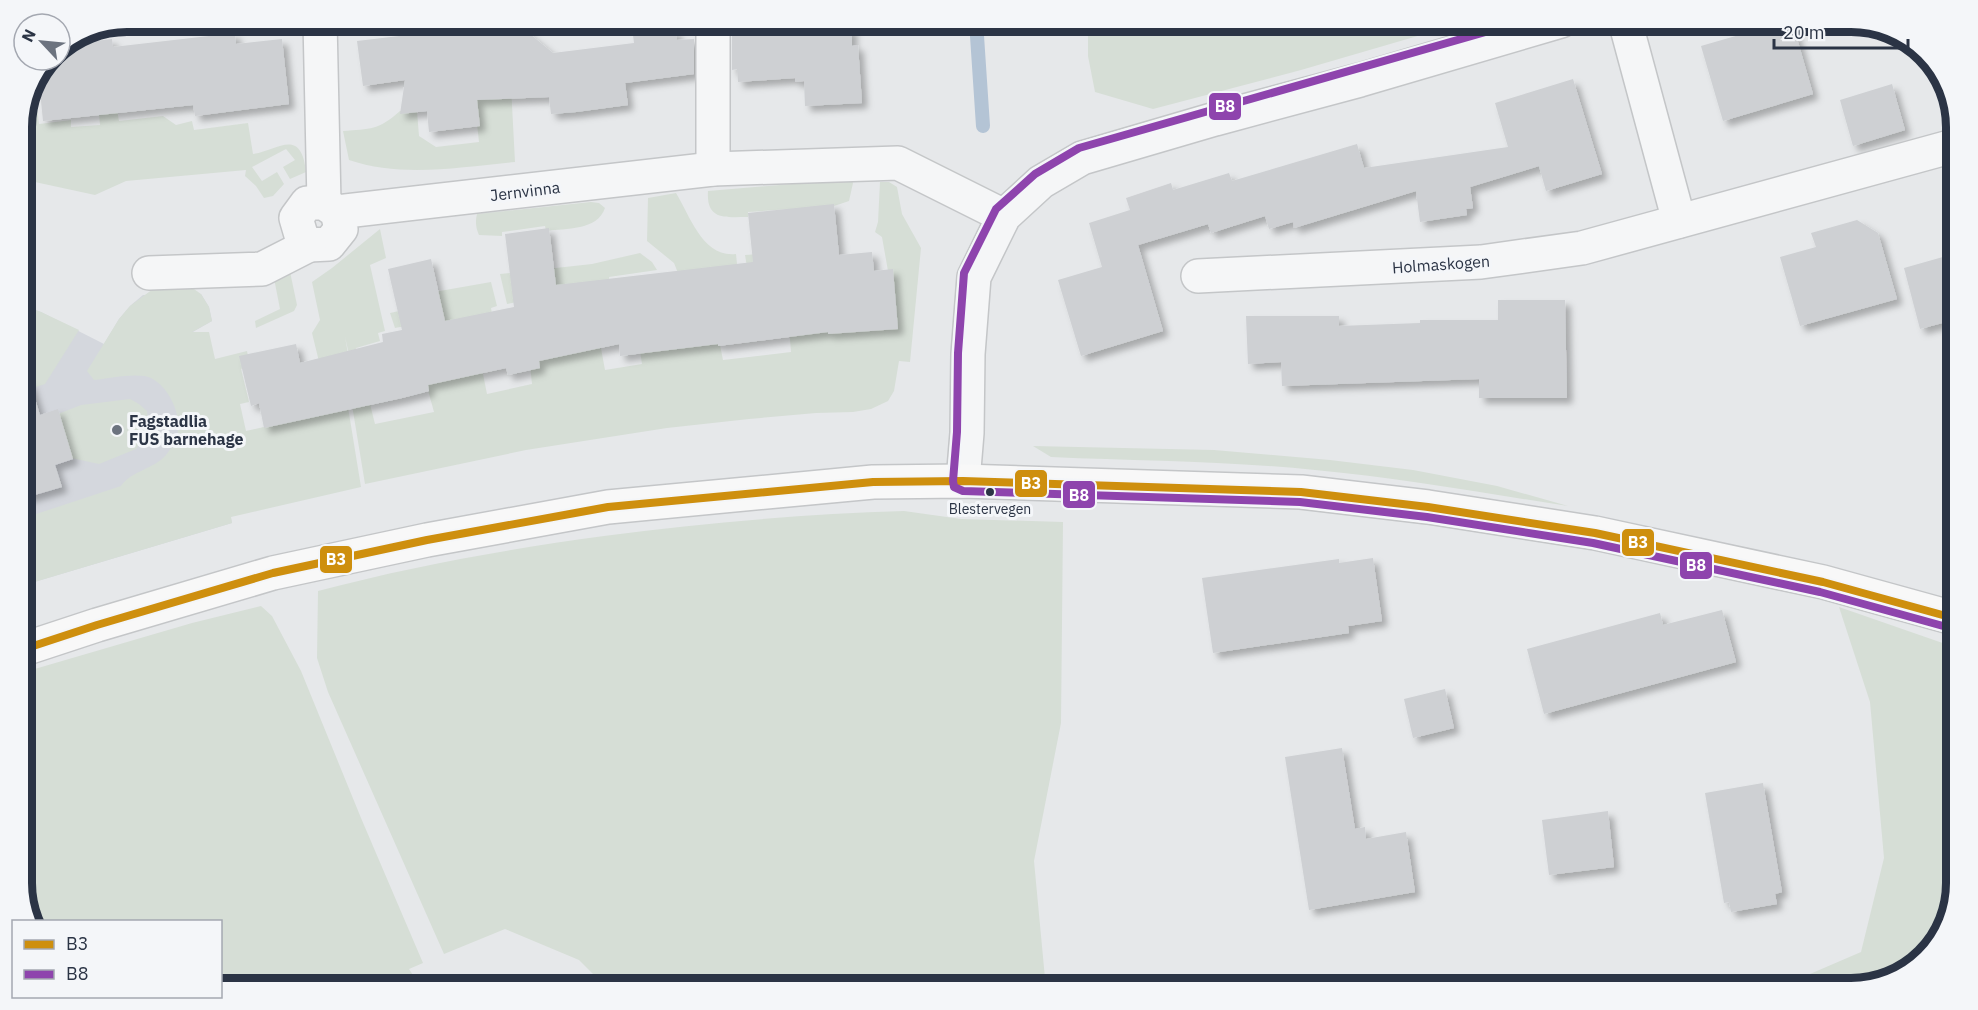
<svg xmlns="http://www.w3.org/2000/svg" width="1978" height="1010" viewBox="0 0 1978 1010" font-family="'IBM Plex Sans',sans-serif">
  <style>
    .built { fill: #d4d7dd }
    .green { fill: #d6ded6 }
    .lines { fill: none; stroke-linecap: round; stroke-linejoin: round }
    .stream { stroke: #b4c4d5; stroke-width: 14 }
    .building { fill: #ced0d3; filter: url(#shadow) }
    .street-casing { stroke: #c4c6c8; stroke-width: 36 }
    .secondary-casing { stroke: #c4c6c8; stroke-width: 36 }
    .street { stroke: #f5f6f7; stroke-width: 33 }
    .secondary { stroke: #f8f8f8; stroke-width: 33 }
    .bus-1-casing { stroke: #f4f6f9; stroke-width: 12 }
    .bus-2-casing { stroke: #f4f6f9; stroke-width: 12 }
    .bus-1 { stroke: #ce8f0e; stroke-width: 8 }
    .bus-2 { stroke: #8e44ad; stroke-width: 8 }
    .poi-dot { fill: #6c737f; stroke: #f4f6f9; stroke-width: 2 }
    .bus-dot { fill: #2b3445; stroke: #f4f6f9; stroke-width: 2 }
    .labels { text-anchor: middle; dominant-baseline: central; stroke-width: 6; stroke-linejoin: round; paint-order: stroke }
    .bus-label { font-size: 14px; fill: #2b3445; stroke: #f4f6f9 }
    .street-label { font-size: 16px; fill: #2b3445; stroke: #f4f6f9 }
    .poi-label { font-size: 16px; font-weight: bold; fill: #2b3445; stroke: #f4f6f9; text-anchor: start }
    .rim { fill: none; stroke: #2b3445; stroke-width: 8 }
    .line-badge { stroke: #f4f6f9; stroke-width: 2 }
    .badge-label { font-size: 16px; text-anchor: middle; font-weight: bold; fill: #fff }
  </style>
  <defs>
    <filter id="shadow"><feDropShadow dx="5.5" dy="5.5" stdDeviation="3" flood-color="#0004"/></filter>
  </defs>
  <rect width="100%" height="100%" fill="#e6e8ea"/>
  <polygon class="built" points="201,294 209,307 212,321 191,333 232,523 21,586 21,305 41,312 104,344 119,319 130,306 143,295"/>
  <g class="green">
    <polygon points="1088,21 1469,21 1301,70 1153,109 1095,92 1088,56"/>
    <path d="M511,86L515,162C460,167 402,178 349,160L343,131C370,129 379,130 400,111H417L419,136L436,147L479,142L474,97Z"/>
    <path d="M35,90L39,124L71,120V127L100,125L97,93L117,110L119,121L163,116L176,125L192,121L194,130L248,123L253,154C277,151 301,126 306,172L290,179L283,167L295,160L286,149L252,167L262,181L277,172L284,184L273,196L264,198L256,186L245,176L246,170L126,181L95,195L21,179V120Z"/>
    <path d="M851,179L853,183L849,201L834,206L748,212V217C726,217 706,221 708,191Z"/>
    <path d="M880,182H889L897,187L902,214L921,248L910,362L899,361L894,391L888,401L871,409L853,412L816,413L749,419L667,428L526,450L365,484L352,405L360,402L345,337L356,398L347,401L361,487L231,517L232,523L21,586V519L121,486C131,471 154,469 166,455C171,449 177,439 178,431C181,411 165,379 144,376C129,374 109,378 94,380L87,371L119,319L130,306L153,289L191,287L201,294L209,307L212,321L192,332H209L215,359L247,351L250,367L241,369L249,402L240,404L246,431L311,416L324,382L312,333L320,320L312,282L332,268L380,229L386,258L370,265L385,331L378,333L380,341L356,348L375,424L434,412L410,325L395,328L390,313L436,303L434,292L491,282L497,306L491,308L492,315L482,369L487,394L532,384L523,301L507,304L500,274L592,264L640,253L652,262L657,270L609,277L610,295L598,332L605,370L642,364L640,351L678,273L674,263L647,241L648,198L676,193C690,216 703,258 736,254L738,274L718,335L723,360L791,352L789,327L748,273L745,255L819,250L891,288L882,237L875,232L878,222Z"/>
    <path d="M591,202L599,203L605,208C597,231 566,228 546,231L545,226L502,232V236L479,235C476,228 475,222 477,214Z"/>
    <polygon points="289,267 297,305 294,311 256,328 255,321 280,309 272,268"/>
    <polygon points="21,305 41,312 79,330 45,384 21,392"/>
    <polygon points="130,399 139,404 147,411 148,420 148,431 136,449 99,464 71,458 58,414 81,405"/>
    <path d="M1033,446L1214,450L1330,460L1413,470L1497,486L1568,506C1484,493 1400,478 1315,470C1228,461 1139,461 1051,457Z"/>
    <path d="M904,511L961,519L1063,522L1061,723L1034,861L1046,989H608L579,960L505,929L444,954L328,692L317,658L318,591C412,566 508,549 604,536C704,523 803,514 904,511Z"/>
    <polygon points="261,606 272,616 301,671 361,818 423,963 409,969 422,989 221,989 220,922 32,921 21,891 21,673 192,623"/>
    <polygon points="1839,607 1957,648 1957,884 1946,931 1910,971 1852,989 1775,989 1861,952 1884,858 1870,702"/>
  </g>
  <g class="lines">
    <polyline class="stream" points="976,21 983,126"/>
  </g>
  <g class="building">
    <polygon points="414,21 514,21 553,53 634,43 633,35 676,30 677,40 694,39 694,74 625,83 628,105 576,112 551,114 549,97 477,100 480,126 429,132 427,111 400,114 405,80 363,86 357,41 416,34"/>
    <polygon points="1788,21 1792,21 1813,94 1723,121 1701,46"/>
    <polygon points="852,27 852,46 858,45 862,103 805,106 804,81 795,82 795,78 738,82 737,69 732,70 732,36"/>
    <polygon points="84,30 86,42 112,39 113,47 235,33 236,44 282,39 289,104 195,116 193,105 43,121 39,81 48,60 60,60 60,46"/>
    <polygon points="1573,79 1602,174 1546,191 1539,166 1470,187 1473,208 1466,209 1467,215 1420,222 1416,191 1294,228 1293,222 1269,229 1265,216 1211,233 1208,224 1138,245 1163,331 1081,356 1058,280 1102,267 1089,223 1130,210 1126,198 1171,183 1173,190 1229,173 1232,181 1357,144 1364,168 1508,147 1495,103"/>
    <polygon points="1892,84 1905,130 1853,146 1840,100"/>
    <polygon points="834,204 839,255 872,252 874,271 893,269 898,329 828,334 828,332 718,346 718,344 620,356 619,344 539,361 540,368 508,375 506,368 428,385 429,391 402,398 264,428 259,403 251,406 239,356 296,344 300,363 383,342 382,334 402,330 388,269 431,259 445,321 514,307 505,234 549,228 556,285 753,262 748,213"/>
    <polygon points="1857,220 1878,233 1897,299 1800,326 1780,257 1816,247 1811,233"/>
    <polygon points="1957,253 1957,319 1920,329 1904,268"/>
    <polygon points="1498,300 1565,300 1567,398 1479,398 1479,379 1282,386 1281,362 1248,364 1246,316 1339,316 1339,326 1420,323 1420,320 1498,320"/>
    <polygon points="30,382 40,415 58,409 73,459 55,465 62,487 21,499 21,384"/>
    <polygon points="1373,558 1382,621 1348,626 1349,633 1213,653 1202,578 1339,559 1339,563"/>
    <polygon points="1722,610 1736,662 1544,714 1527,649 1660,613 1663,625"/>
    <polygon points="1445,689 1454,728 1413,738 1404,699"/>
    <polygon points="1342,748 1355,829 1365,827 1366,839 1406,832 1415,892 1309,910 1285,757"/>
    <polygon points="1763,783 1782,892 1775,894 1777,904 1731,912 1729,902 1724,903 1705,793"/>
    <polygon points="1608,811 1614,867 1549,875 1542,820"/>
  </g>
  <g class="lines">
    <defs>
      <g id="street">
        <polyline points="320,21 324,203"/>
        <polyline points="1625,21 1679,221"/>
        <polyline points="713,169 713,21"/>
        <polyline points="337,212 341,229 329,244 309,245 301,235 296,218 307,203 324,203 337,212 713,169 898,163 1004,216"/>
        <polyline points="149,273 262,269 309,245"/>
        <polyline points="1198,276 1481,262 1582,248 1957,145"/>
        <polyline points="963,481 967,433 968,354 974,277 1004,216 1041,182 1082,158 1215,119 1360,80 1561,21"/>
      </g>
      <polyline id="secondary" points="21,650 97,625 273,573 427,540 608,507 873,482 963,481 1301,492 1428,507 1595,533 1823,582 1957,619"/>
    </defs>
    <use href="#street" class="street-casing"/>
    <use href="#secondary" class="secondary-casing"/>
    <use href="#street" class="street"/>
    <use href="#secondary" class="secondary"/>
    <defs>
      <polyline id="bus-1" points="21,650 97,625 273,573 427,540 608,507 873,482 963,481 1301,492 1428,507 1595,533 1823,582 1957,619"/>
      <polyline id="bus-2" points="1524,21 1079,148 1035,174 996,209 964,273 958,353 957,432 953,481 954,487 963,491 1300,502 1427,517 1593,543 1820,592 1954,629"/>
    </defs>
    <use href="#bus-1" class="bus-1-casing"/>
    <use href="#bus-2" class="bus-2-casing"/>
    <use href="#bus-1" class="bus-1"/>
    <use href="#bus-2" class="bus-2"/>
  </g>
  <circle class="poi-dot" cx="117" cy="430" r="6"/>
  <circle class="bus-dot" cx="990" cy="492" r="5"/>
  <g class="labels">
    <g class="bus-label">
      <text x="990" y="509">Blestervegen</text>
    </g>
    <g class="street-label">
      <text transform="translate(525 191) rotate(-7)">Jernvinna</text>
      <text transform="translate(1441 264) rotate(-4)">Holmaskogen</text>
    </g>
    <g class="poi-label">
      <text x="129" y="421">Fagstadlia<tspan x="129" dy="18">FUS barnehage</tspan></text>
    </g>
  </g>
  <path d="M0 0H1978V1010H0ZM127 32H1851A95 95 0 0 1 1946 127V883A95 95 0 0 1 1851 978H127A95 95 0 0 1 32 883V127A95 95 0 0 1 127 32Z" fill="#f4f6f9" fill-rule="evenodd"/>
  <path class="rim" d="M127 32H1851A95 95 0 0 1 1946 127V883A95 95 0 0 1 1851 978H127A95 95 0 0 1 32 883V127A95 95 0 0 1 127 32Z"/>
  <g class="line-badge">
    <rect x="1208" y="92" width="34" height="29" rx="6" fill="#8e44ad"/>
    <rect x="1014" y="469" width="34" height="29" rx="6" fill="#ce8f0e"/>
    <rect x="1062" y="480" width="34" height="29" rx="6" fill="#8e44ad"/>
    <rect x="1621" y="528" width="34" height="29" rx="6" fill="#ce8f0e"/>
    <rect x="319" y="545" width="34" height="29" rx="6" fill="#ce8f0e"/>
    <rect x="1679" y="551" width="34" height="29" rx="6" fill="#8e44ad"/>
  </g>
  <g class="badge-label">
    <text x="1225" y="112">B8</text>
    <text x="1031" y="489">B3</text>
    <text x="1079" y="501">B8</text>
    <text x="1638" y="548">B3</text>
    <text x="336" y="565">B3</text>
    <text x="1696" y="571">B8</text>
  </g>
  <rect x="12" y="920" width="210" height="78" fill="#f4f6f9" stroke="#a4a8b1" stroke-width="1.5"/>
  <rect x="24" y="940" width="30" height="9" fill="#ce8f0e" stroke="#a4a8b1" stroke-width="1.5"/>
  <text x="66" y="950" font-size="18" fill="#2b3445">B3</text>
  <rect x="24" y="970" width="30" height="9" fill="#8e44ad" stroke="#a4a8b1" stroke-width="1.5"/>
  <text x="66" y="980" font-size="18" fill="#2b3445">B8</text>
  <g transform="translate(42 42) rotate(296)"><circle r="28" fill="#f4f6f9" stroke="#a4a8b1" stroke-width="1.5"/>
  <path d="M0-4.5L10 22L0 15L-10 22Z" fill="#6c737f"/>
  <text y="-9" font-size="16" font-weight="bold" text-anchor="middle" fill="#2b3445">N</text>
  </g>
  <path d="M1774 39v9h134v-9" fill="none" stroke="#2b3445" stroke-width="3"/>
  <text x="1783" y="39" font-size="18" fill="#2b3445" stroke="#f4f6f9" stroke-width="4.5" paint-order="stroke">20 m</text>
</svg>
